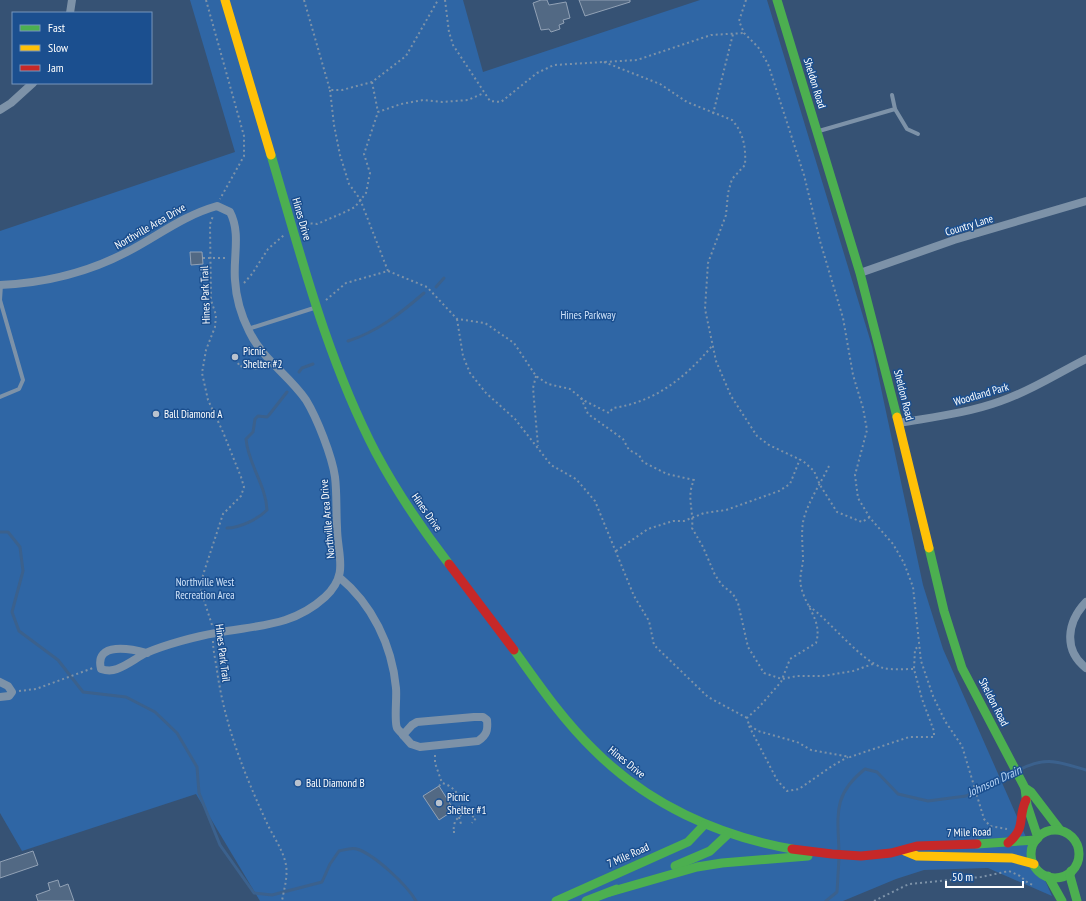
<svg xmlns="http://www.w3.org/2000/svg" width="1086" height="901" viewBox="0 0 1086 901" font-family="'PT Sans Narrow',sans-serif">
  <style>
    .green { fill: #2f66a5 }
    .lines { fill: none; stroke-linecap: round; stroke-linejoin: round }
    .stream { stroke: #3b618d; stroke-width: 3 }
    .building { fill: #526984; stroke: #92a2b6 }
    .path { stroke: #7d92a8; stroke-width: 2; stroke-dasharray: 2 3; stroke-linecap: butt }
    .lane { stroke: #7d92a8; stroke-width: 4 }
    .street { stroke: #7d92a8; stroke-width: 8 }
    .fast { stroke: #4caf50; stroke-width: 9 }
    .slow { stroke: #ffc107; stroke-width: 9 }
    .jam { stroke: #c62828; stroke-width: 9 }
    .poi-dot { fill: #b9c2ce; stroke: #1b4f8f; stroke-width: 1.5 }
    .labels { text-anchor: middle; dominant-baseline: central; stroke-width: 3; stroke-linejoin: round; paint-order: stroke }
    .street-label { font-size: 11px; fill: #fff; stroke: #1b4f8f }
    .park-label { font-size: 11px; fill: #cfe3fa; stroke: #1b4f8f }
    .poi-label { font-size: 11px; fill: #fff; stroke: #1b4f8f; text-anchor: start }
    .water-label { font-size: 12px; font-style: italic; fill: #b5d3f5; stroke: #1b4f8f }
  </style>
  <rect width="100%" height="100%" fill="#365274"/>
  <polygon class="green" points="190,0 463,0 483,72 700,0 767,0 872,346 923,585 943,649 1052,896 988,868 924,870 896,879 843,901 260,901 196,794 22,851 0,813 0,231 235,152"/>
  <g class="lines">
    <g class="stream">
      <polyline points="436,287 444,278"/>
      <path d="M348,341C377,332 401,313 424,293"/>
      <polyline points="299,372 302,368 313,364"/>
      <path d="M227,528C240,528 258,519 267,510C266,485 248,464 246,439L253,432L255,419L258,416L267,417L269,415L287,392"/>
      <path d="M0,532H8L20,547L23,571L12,612L19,631L58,660L83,692L126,697L155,712L177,733L197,767L199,793L220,845L254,893L272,895L322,882L330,864L339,851C344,850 352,847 357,849C375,855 407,885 416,901"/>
      <path d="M1019,770C1046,756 1058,762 1086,770"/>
      <path d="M839,853C838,815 832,795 865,769L877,772L898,794L928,801L966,796L1014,772"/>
      <polyline points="826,901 837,892 839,858"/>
    </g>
  </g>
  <g class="building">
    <polygon points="541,0 547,0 549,5 566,2 570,18 563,20 564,23 559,25 560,29 551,32 549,29 541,30 533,3"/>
    <polygon points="579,0 630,0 630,2 585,16"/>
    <polygon points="190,252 202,252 203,264 191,265"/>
    <polygon points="439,786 454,810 439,820 423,796"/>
    <polygon points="33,851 38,865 0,878 0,862"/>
    <polygon points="58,880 60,887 68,884 74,901 38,901 36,895 50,890 48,883"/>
  </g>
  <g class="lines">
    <g class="path">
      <polyline points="206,0 244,136 244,156 220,199"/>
      <polyline points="304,0 330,90 342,90 372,82 406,56 438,0"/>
      <polyline points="445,0 449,32 453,45 490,101 501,102 537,73 554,65 637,60 711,35 744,33"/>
      <polyline points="746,0 739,21 744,33 758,47 768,64 804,175 820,241 843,318 853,375 863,408 867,430 855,475 858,498 870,518 893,544 904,563 913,587 921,661 933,696 945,721 962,746 984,819 990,826 1007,829"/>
      <path d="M604,62L660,84L687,102L732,120C744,133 746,149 745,165L732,179L728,193L726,215L708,263L705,309L716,361L731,396L757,436L769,445L803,461L814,471L820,485L837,512L862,522L870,517"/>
      <polyline points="372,82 378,112"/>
      <polyline points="330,90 334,125 340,155 349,184 360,199 388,271"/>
      <polyline points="713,114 733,34"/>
      <polyline points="301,225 306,223 317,224 343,213 355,207 366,193 370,173 364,154 378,112 401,104 423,100 442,102 468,100 484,93"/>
      <polyline points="203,258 228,258"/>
      <polyline points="244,283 252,274 268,249 284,235"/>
      <path d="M326,300L346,283L388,271L427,287L457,319L485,323L514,343L536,376L548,384L570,389L585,401L609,413L613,408C655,402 685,378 712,346"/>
      <polyline points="457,319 463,356 470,373 486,393 515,419 551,465 576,479 595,501 634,596 649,621 654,645 708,697 747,718"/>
      <polyline points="238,363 240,367 251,361 256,370 264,365"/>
      <polyline points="536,376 533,388 538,446"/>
      <path d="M581,398L588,414L623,439L629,450L639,455L643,462L667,474L694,480C686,497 694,511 692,528L703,547L715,575L722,585L733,594L738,603L748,647L764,673L782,679L797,676H823L853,671L873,664"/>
      <path d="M829,466C821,483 807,503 803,522C801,535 803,548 803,561C802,569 799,578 801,586C805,607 823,620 816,643L790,659L781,682L760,706L747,718L749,725L758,731L797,742L811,750L850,757L909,737H934V731L922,699L914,669L915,649L918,647"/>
      <polyline points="616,551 648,529 673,521 684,521 704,513 726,510 779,491 790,484 800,459"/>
      <path d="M809,606C831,622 860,660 883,668C892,670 905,669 914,669"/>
      <polyline points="212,625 201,591 203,575 223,514 241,496 244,487 241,477 223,432 208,400 202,373 206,350 215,327 216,315 211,300 210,224 213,216"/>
      <path d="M213,641C213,651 216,662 217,671C225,725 243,771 266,821C272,835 283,849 286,865C288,877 284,889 282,901"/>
      <polyline points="19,691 36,689 93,668"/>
      <polyline points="749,726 777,780 787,791 799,789 832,766 848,757"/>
      <path d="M435,755V763L442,783C457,787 461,799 464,812"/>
      <polyline points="439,786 442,783"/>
      <polyline points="454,810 463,805"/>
      <polyline points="459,817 461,824"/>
      <polyline points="455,832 453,832 455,821 464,812 476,818 472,823"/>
      <polyline points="874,901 909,884 981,877 1009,871 1020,876 1028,883 1033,885"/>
    </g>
    <g class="lane">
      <polyline points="895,109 907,129 918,134"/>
      <polyline points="819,131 895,109 892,95"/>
      <polyline points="248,329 314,308"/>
      <polyline points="0,397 19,389 23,380 0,300 1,285"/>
    </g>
    <g class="street">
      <polyline points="70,13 72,0"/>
      <polyline points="0,110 11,103 33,83"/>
      <polyline points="860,273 954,240 1086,201"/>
      <path d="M0,285C45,283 87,273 127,252C158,236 182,216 217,206L230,212C241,233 233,257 235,280C236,298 241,315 249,331C262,359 289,375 306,400C317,418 332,456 335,477C337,493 336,510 337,527C337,555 350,574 325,597C292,627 257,625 216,633C197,636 164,645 146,653C136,658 128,665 117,669C112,671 107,671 101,669C94,641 132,649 147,653"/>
      <path d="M899,423C933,417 968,413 1001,401C1031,391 1058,373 1086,359"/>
      <path d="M339,577C372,604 392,645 396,688C397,698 394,721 397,728C399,731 402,733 403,735"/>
      <path d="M1086,602C1067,622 1063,650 1086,668"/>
      <polyline points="0,682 8,686 12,692 9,696 0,697"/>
      <path d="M474,717H483L487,720C488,730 487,735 478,741L420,747L411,744L403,735L412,725L417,722Z"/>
    </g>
    <g class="fast">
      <polyline points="777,0 860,273 897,417"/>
      <path d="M271,155C301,256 327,359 376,453C397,492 422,529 449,564"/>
      <polyline points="929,548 944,611 962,668 1025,788 1031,792 1060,830"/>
      <path d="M514,650C539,685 563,720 594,750C648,804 718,836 792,849"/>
      <polyline points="1025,788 1027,805 1038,838"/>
      <circle cx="1055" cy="854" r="24"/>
      <polyline points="977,844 1036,840"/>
      <polyline points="675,866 710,851 728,834"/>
      <polyline points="1071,871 1070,876 1077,901"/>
      <polyline points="1048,876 1062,901"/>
      <polyline points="610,892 697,867 722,863 808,856"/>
      <polyline points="556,901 688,842 704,825"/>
      <polyline points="586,901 617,889"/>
    </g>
    <g class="slow">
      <polyline points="225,0 271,155"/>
      <polyline points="897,417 929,548"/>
      <polyline points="905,851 917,856 1012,858 1034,864"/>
    </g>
    <g class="jam">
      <polyline points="449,564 514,650"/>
      <path d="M1008,843C1027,827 1017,819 1026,800"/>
      <polyline points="792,849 832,854 861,856 891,853 917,846 977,844"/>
    </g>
  </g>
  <g class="poi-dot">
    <circle cx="235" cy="357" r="4"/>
    <circle cx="156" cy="414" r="4"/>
    <circle cx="298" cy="783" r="4"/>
    <circle cx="439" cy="803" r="4"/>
  </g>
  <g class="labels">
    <g class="street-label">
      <text transform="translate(815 83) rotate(73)">Sheldon Road</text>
      <text transform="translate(302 219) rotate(74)">Hines Drive</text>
      <text transform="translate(969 225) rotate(-17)">Country Lane</text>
      <text transform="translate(150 226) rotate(-30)">Northville Area Drive</text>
      <text transform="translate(205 295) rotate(-92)">Hines Park Trail</text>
      <text transform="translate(981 394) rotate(-16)">Woodland Park</text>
      <text transform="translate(904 395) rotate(76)">Sheldon Road</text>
      <text transform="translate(427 512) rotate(55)">Hines Drive</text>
      <text transform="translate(327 519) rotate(-95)">Northville Area Drive</text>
      <text transform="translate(223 653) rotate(83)">Hines Park Trail</text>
      <text transform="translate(994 702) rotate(63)">Sheldon Road</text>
      <text transform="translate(627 762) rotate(39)">Hines Drive</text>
      <text transform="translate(969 832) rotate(-2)">7 Mile Road</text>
      <text transform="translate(628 855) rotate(-24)">7 Mile Road</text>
    </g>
    <g class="park-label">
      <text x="588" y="315">Hines Parkway</text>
      <text x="205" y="582">Northville West<tspan x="205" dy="13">Recreation Area</tspan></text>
    </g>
    <g class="poi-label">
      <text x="243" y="351">Picnic<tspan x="243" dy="13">Shelter #2</tspan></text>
      <text x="164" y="414">Ball Diamond A</text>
      <text x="306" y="783">Ball Diamond B</text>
      <text x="447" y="797">Picnic<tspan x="447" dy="13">Shelter #1</tspan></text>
    </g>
    <g class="water-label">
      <text transform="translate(994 781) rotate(-25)">Johnson Drain</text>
    </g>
  </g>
  <rect x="12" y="12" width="140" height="72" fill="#1b4f8f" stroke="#7695bc"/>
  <rect x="20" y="25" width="20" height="6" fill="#4caf50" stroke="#7695bc"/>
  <text x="48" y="32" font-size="12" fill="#ffffff">Fast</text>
  <rect x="20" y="45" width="20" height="6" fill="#ffc107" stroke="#7695bc"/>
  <text x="48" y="52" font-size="12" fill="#ffffff">Slow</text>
  <rect x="20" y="65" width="20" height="6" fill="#c62828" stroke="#7695bc"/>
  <text x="48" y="72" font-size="12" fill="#ffffff">Jam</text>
  <path d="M946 881v6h77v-6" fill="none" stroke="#ffffff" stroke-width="2"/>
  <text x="952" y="881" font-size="12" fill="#ffffff" stroke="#1b4f8f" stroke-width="3" paint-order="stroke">50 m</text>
</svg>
